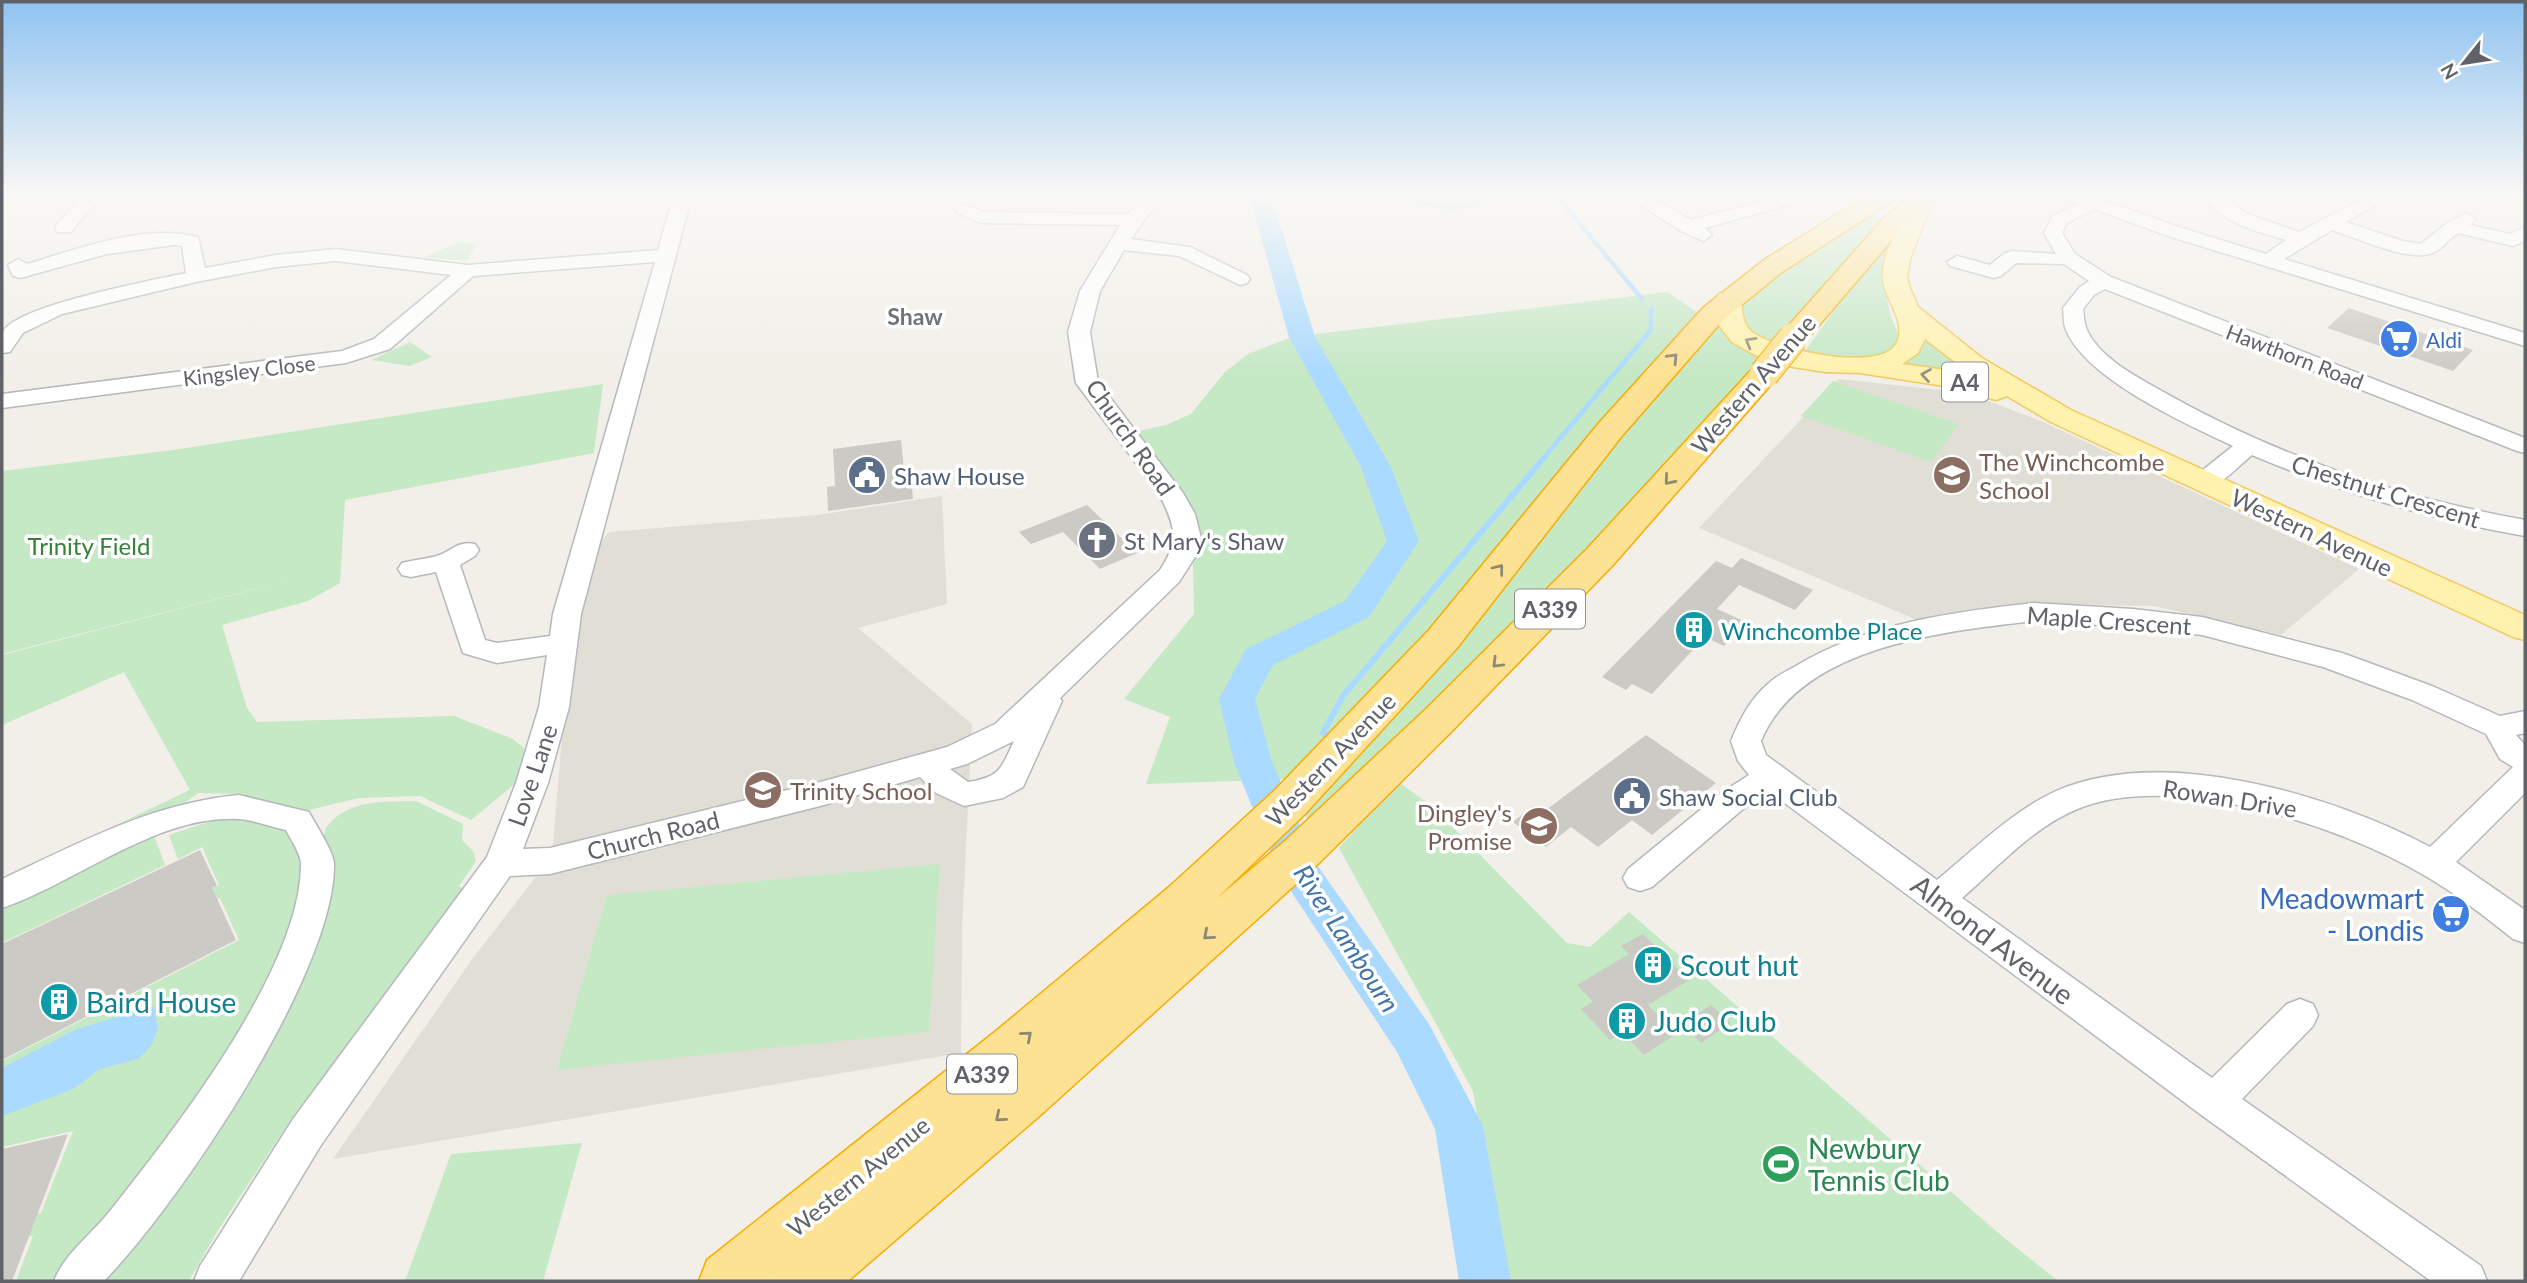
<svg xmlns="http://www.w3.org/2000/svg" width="2527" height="1283" viewBox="0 0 2527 1283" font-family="Lato,sans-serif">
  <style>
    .education { fill: #e1ded6 }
    .green { fill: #c5e8c5 }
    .water { fill: #aadaff }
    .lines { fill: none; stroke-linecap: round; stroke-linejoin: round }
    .stream-far1 { stroke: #aadaff; stroke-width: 4.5 }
    .stream { stroke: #aadaff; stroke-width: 6 }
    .river { fill: #aadaff; fill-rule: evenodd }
    .building { fill: #cccac5 }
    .minor-casing { stroke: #b5b8bc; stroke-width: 3 }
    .major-casing { stroke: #f2c960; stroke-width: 3 }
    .highway-casing { stroke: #f9ab00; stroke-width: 3 }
    .minor { fill: #fff; fill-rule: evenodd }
    .major { fill: #fff2af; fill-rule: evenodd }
    .highway { fill: #fde293; fill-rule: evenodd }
    .highway-bridge-casing { stroke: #f9ab00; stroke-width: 31; stroke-linecap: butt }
    .highway-bridge { stroke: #fde293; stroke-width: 29 }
    .oneway { stroke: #979581 }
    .oneway2 { stroke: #8e8975 }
    .labels { text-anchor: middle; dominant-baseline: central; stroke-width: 7; stroke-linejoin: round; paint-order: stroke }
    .far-shop-label { font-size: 21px; fill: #366cbe; stroke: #fff; text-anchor: start }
    .far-street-label { font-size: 21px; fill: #5f6368; stroke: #fff }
    .far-quarter-label { font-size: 23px; font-weight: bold; fill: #70757a; stroke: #fff }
    .shield { fill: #fff; stroke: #8f9295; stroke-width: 2 }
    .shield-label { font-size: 23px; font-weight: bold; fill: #5f6368 }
    .street-label { font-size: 24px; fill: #5f6368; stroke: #fff }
    .education-label { font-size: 24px; fill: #785e54; stroke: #fff; text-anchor: start }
    .service-label { font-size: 24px; fill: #4e5e75; stroke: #fff; text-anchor: start }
    .worship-label { font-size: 24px; fill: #5b616d; stroke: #fff; text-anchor: start }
    .park-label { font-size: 24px; fill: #348238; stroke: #fff }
    .culture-label { font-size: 24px; fill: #0d838f; stroke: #fff; text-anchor: start }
    .water-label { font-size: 26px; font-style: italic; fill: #4174aa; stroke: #fff }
    .near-shop-label { font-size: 28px; fill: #366cbe; stroke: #fff; text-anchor: end }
    .near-street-label { font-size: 28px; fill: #5f6368; stroke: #fff }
    .near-culture-label { font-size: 28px; fill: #0d838f; stroke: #fff; text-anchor: start }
    .near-leisure-label { font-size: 28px; fill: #27864d; stroke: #fff; text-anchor: start }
  </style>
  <rect width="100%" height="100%" fill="#f1efe8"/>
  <g class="education">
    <polygon points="1839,379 1968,393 2043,422 2359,569 2281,635 2154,606 2026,604 1917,620 1699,528"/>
    <polygon points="942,496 947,604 858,628 972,724 962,929 961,1053 333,1159 473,958 552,856 571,632 598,543 610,532 817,515"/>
  </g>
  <g class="green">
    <polygon points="1873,214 1885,218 1772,344 1749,333 1738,307 1758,288"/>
    <path d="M1897,227C1887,272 1878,296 1901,339C1885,371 1831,357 1803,354L1869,262Z"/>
    <polygon points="460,242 477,244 467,261 424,257"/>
    <polygon points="1667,292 1704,317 1359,719 1292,779 1146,784 1170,717 1124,699 1194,614 1192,515 1135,432 1166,425 1191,414 1225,372 1248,354 1292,337"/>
    <polygon points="1717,318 1729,339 1760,357 1722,410 1637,504 1312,822 1299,811 1548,526"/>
    <polygon points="1925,337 1992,384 1893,365 1918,352"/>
    <polygon points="410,342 432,357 410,366 371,360"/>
    <polygon points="1833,381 1959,424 1931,462 1801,416"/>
    <polygon points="603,384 594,453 345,500 340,583 308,601 222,625 247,708 257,722 454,716 513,739 525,749 515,784 471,820 420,796 359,798 296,813 241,803 245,794 198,793 179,807 2,893 2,879 190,790 124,672 2,725 2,655 298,578 2,654 2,471 173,450"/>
    <polygon points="1397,781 1432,806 1567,943 1590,947 1629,912 1996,1231 2058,1281 1504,1281 1473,1091 1339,848"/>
    <path d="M416,801L463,824L462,840L473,851L476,861L459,886L467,892L295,1113L218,1230L189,1281H80L101,1260L243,1064L326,828C347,799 383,802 416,801Z"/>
    <polygon points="257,812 307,837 292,952 95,1258 72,1281 16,1281 33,1236 28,1236 36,1214 41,1213 73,1131 2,1147 2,1061 239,940 220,898 178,919 173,908 219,885 202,847 178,859 169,835 232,814"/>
    <polygon points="151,828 165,865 2,943 2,910"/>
    <polygon points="940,864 929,1032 557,1070 607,895"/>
    <polygon points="582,1143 543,1281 405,1281 451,1154"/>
  </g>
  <polygon class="water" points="154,1006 158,1029 151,1046 138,1059 100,1069 73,1089 2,1116 2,1068 77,1029"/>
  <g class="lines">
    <g class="stream-far1">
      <path d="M1403,195C1427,206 1453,212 1478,203L1479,195"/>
      <polyline points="1556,195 1642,299"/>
      <polyline points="1541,461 1651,330 1651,308"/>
    </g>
    <polyline class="stream" points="1328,736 1323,733 1343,696 1543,459"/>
    <polygon class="river" points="1249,195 1271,195 1315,337 1391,467 1419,541 1369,617 1273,665 1255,699 1272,762 1317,865 1429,1024 1483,1126 1511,1281 1459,1281 1435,1129 1397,1052 1279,873 1234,762 1219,699 1246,649 1345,601 1387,541 1361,467 1289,337"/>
  </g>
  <g class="building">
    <polygon points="2349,308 2473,350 2453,371 2327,328"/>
    <polygon points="901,440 905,479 911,478 913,499 828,511 827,487 835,486 833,449"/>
    <polygon points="1087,505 1137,553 1100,569 1063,532 1031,544 1019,532"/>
    <polygon points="1741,558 1813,590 1795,610 1739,585 1717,609 1746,622 1724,646 1705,637 1652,694 1632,684 1626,690 1602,677 1716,561 1732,568"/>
    <polygon points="1646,735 1716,783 1652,835 1632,820 1598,847 1571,827 1546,847 1513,822 1533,806 1542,813"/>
    <polygon points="200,850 217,886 212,888 236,940 2,1060 2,944"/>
    <polygon points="1643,934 1689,980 1648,1005 1676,1034 1644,1055 1622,1032 1610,1040 1581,1009 1593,1002 1577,985 1629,954 1621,946"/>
    <polygon points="1711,1005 1730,1023 1701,1043 1682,1024"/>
    <polygon points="68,1134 12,1281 2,1281 2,1149"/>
  </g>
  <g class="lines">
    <defs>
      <g id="minor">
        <polygon points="88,195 110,195 90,209 71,232 57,232 55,228 57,224 78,201"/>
        <path d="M674,195H692L581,614L569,707L548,783L523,849L550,848L824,781L947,747L995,724L1160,570C1180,540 1175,525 1159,494L1076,383L1068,332L1080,291L1120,225L980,223L958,213L955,209L958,205L964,204L983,212L1128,214L1144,195H1162L1131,239L1190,247L1247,275L1250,279L1247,283L1240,285L1179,256L1124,250L1100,291L1090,332L1098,382L1183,493L1195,514L1201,538L1195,557L1179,582L1060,698L1062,701L1023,787L1003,798L964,806L936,793L920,777L824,805L550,874L510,876L321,1145L239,1281H194L200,1266L293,1119L487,857L516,783L539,707L547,655L497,663L463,653L436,572L411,577L402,575L398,569L402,563C413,560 426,559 437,556C452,551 458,540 475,544L479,550L475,556L460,565L485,640L497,643L550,636L553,614L655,262L473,276L390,349L346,363L2,408V394L342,351L374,339L451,275L336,261L276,267L196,282L62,314L23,333L10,352L2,353C2,348 0,338 3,332C14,306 154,280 186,273L182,246L174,245L107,254L20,278L13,276L8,265L18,259L27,264C79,249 143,223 198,237L205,268L276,255L336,249L468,265L658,250ZM1014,741C1001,769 1000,777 968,782L950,769L967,764Z"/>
        <polygon points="1625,195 1647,195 1691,220 1784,195 1800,195 1802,198 1799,202 1705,228 1712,235 1703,241 1681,231"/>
        <path d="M2067,195H2089L2182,228L2266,254L2286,240C2255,231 2222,223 2202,195H2221L2247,214L2299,232L2370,195H2393L2346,222L2403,241L2421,244L2447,223L2467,213L2476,219L2470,225L2510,234L2525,227V241L2513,246L2458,233C2449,239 2441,250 2432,253C2411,263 2354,237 2332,230L2284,259L2525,333V346L2168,236L2094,209L2067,223L2062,233L2075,254L2111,277L2525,438V453L2517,451L2105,289L2094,295L2083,309C2084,315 2084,323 2087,330C2099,357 2135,376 2160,390C2274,455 2396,497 2525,520V536C2431,520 2340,492 2252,455C2236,468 2216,493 2194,487L2191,482L2194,477L2233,446C2186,424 2086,379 2066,330C2063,323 2064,315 2063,308L2080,287L2089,281L2064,264L2016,263L2001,276L1994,278L1950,266L1947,262L1957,256L1990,265L2005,253L2012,251L2056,254L2044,233L2053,216L2078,203L2069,200Z"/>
        <path d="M2034,603L2133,609L2202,617L2342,653L2432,686L2500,716L2525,711V733L2516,735L2525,745V793L2456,862L2525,910V943L2513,939C2484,916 2454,892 2422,874C2339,825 2174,771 2080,808C2035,825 1998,867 1962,898L2212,1078L2287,1004L2300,999L2313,1004L2318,1015L2313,1026L2242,1099L2481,1266L2487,1281H2431L2200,1114L1770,792L1743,809L1652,887L1640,891L1628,887L1623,878L1628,869L1721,793L1749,775L1738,761L1731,741C1740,719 1750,699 1769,683C1776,676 1787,671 1796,666C1867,623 1953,612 2034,603ZM2034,621L2133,627L2202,635L2323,667L2412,700L2486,734L2500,759L2513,767L2430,847C2332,795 2163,744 2056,791C2011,812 1975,849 1937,880L1766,755L1761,741C1800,646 1945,631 2034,621Z"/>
        <path d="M239,795L309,812C315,824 334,852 334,864C336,971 179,1204 104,1281H54C64,1254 92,1234 110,1211C174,1130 301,969 301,864C301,854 291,840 286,830C271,827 254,820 239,819C158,814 76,883 2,908V879C79,843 152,803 239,795Z"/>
      </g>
      <path id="major" d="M1921,195L1929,197L1932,202L1910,259L1907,278L1910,288L1918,307L1982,358L2071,410L2525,615V640L2513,637L2051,422L2007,396L1996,400L1944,386L1860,373L1825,372L1793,367L1755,355L1732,342L1715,320V299L1719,294L1728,291L1737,294C1746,306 1738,320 1752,332C1774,349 1887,376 1898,340C1905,319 1884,298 1883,278C1881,252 1901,226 1910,202L1913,197ZM1925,339L1976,378L1946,370L1902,364L1918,353Z"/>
      <g id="highway">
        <polygon points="1868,195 1897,195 1894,200 1782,272 1723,320 1621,437 1457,648 1305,814 1216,899 1286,840 1426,709 1587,549 1753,368 1764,365 1775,368 1779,374 1775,380 1613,565 1454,729 1318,864 1044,1112 848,1281 775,1281 776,1279 773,1281 699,1281 707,1260 996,1031 1169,887 1275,790 1429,630 1599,423 1703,308 1764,260"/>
        <polygon points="1912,195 1939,195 1903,227 1803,344 1793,347 1783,344 1778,338 1783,332 1885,217"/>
      </g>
    </defs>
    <use href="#minor" class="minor-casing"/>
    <use href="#major" class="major-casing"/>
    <use href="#highway" class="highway-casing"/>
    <use href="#minor" class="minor"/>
    <use href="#major" class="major"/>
    <use href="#highway" class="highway"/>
    <defs>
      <polyline id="highway-bridge" points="1764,374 1793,338"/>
    </defs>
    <use href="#highway-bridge" class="highway-bridge-casing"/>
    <use href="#highway-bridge" class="highway-bridge"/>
  </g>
  <defs><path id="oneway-chevron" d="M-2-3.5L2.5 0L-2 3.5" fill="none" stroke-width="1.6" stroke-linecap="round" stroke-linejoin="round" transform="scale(1.75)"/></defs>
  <g class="oneway">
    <use href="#oneway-chevron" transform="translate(1750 342) rotate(-150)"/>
    <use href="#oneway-chevron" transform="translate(1926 375) rotate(-171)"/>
  </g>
  <g class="oneway2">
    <use href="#oneway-chevron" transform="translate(1673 358) rotate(-47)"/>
    <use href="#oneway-chevron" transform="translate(1669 480) rotate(131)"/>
    <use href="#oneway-chevron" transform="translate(1499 569) rotate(-52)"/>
    <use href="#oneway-chevron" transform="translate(1497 663) rotate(135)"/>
    <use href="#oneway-chevron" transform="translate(1208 935) rotate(139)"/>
    <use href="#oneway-chevron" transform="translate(1027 1036) rotate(-41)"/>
    <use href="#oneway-chevron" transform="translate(1000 1117) rotate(140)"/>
  </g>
  <linearGradient id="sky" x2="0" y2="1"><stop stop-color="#8fc3f1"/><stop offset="0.52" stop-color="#f9f8f5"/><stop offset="1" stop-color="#f9f8f5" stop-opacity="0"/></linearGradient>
  <rect width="2527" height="375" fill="url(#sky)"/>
  <defs>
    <symbol id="supermarket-disc" viewBox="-11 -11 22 22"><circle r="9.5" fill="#3f7fe0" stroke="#fff"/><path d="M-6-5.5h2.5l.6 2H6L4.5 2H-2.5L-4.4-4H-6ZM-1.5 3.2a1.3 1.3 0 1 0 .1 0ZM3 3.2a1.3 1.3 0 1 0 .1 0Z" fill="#fff"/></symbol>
    <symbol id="civic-disc" viewBox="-11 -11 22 22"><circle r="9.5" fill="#5c6f8a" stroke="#fff"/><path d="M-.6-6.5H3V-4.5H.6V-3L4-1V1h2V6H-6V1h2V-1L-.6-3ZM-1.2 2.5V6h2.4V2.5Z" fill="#fff"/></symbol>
    <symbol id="school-disc" viewBox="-11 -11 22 22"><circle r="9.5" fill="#8d6e63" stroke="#fff"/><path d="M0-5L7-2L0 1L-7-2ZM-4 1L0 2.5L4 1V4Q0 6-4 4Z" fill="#fff"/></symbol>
    <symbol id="church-disc" viewBox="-11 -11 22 22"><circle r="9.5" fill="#6b7280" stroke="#fff"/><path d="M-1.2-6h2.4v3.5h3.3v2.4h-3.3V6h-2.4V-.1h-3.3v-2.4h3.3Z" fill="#fff"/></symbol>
    <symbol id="building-disc" viewBox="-11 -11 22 22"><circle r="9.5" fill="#0f9aa8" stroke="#fff"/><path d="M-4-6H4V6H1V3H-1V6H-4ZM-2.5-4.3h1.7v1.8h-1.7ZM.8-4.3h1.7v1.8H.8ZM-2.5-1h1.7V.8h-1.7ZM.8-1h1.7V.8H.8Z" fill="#fff"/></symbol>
    <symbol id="stadium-disc" viewBox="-11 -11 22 22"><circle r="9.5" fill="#2e9e5b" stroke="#fff"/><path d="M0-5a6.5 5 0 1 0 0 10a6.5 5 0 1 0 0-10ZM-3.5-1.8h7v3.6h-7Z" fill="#fff"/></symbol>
  </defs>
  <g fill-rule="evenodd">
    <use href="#supermarket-disc" x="2377" y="317" width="44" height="44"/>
    <use href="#civic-disc" x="845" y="453" width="44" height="44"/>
    <use href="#school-disc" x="1930" y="453" width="44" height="44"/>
    <use href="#church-disc" x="1075" y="518" width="44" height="44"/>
    <use href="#building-disc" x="1672" y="608" width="44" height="44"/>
    <use href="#school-disc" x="741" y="768" width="44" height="44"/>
    <use href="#civic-disc" x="1610" y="774" width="44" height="44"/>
    <use href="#school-disc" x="1517" y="804" width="44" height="44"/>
    <use href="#supermarket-disc" x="2429" y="892" width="44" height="44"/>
    <use href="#building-disc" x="1631" y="943" width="44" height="44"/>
    <use href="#building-disc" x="37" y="980" width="44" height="44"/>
    <use href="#building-disc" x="1605" y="999" width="44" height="44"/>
    <use href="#stadium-disc" x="1759" y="1142" width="44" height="44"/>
  </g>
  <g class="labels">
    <g class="far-shop-label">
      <text x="2426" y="339">Aldi</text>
    </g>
    <g class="far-street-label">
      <text transform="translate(2295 356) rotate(21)">Hawthorn Road</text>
      <text transform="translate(249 370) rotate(-7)">Kingsley Close</text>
    </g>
    <g class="far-quarter-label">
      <text x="915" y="316">Shaw</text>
    </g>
    <g class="shield">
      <rect x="1942" y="362.5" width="46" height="39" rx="5"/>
      <rect x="1515" y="589.5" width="70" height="39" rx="5"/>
      <rect x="947" y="1054.5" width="70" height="39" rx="5"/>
    </g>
    <g class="shield-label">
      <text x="1965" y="382">A4</text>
      <text x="1550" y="609">A339</text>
      <text x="982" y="1074">A339</text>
    </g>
    <g class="street-label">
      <text transform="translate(1753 384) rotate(-49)">Western Avenue</text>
      <text transform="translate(1131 437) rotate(55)">Church Road</text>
      <text transform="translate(2386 491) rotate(17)">Chestnut Crescent</text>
      <text transform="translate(2312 532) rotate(25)">Western Avenue</text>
      <text transform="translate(2109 620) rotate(4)">Maple Crescent</text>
      <text transform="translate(1330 759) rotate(-46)">Western Avenue</text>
      <text transform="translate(532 775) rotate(-71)">Love Lane</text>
      <text transform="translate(2230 798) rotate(9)">Rowan Drive</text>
      <text transform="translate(653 835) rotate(-14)">Church Road</text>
      <text transform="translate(858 1176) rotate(-39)">Western Avenue</text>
    </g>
    <g class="education-label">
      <text x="1979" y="461">The Winchcombe<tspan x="1979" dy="28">School</tspan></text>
      <text x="790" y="790">Trinity School</text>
      <text x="1512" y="812" text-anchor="end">Dingley's<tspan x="1512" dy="28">Promise</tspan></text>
    </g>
    <g class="service-label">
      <text x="894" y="475">Shaw House</text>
      <text x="1659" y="796">Shaw Social Club</text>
    </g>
    <g class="worship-label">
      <text x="1124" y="540">St Mary's Shaw</text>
    </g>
    <g class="park-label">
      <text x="89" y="545">Trinity Field</text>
    </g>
    <g class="culture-label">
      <text x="1721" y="630">Winchcombe Place</text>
    </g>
    <g class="water-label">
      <text transform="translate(1347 938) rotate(57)">River Lambourn</text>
    </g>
    <g class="near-shop-label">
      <text x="2424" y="898">Meadowmart<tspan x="2424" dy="32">- Londis</tspan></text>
    </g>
    <g class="near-street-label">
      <text transform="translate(1993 939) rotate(37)">Almond Avenue</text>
    </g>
    <g class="near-culture-label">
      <text x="1680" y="965">Scout hut</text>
      <text x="86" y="1002">Baird House</text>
      <text x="1654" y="1021">Judo Club</text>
    </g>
    <g class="near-leisure-label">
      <text x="1808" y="1148">Newbury<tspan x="1808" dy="32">Tennis Club</tspan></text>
    </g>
  </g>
  <rect width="2527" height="1283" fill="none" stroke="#5f6368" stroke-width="7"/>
  <g transform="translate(2464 63) rotate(240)" stroke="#ffffff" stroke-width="5" paint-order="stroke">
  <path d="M0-5L12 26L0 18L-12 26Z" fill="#5f6368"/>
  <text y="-10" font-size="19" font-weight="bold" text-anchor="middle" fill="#5f6368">N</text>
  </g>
</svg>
